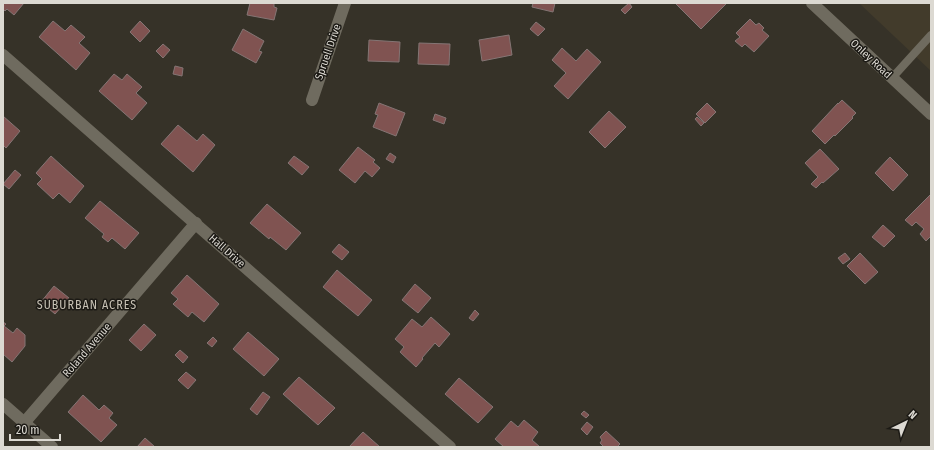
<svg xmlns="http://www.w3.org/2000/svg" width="934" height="450" viewBox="0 0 934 450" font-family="'Fira Sans Condensed',sans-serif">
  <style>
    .built { fill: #423b2b }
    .building { fill: #805351; stroke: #847574 }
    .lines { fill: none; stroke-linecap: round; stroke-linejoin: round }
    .lane { stroke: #6f6b5f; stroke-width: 8 }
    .street { stroke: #6f6b5f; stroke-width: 12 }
    .labels { text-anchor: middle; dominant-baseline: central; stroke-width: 3; stroke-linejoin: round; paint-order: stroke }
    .street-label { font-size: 11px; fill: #dcd9d2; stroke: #1c1a15 }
    .neighbourhood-label { font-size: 12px; letter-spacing: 1px; fill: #c7c1b4; stroke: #1c1a15 }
  </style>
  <rect width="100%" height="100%" fill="#363228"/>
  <polygon class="built" points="859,3 931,3 931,71"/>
  <g class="building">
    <polygon points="3,3 24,3 14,15 7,9 5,11 3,9"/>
    <polygon points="250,3 274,3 274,7 277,8 274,20 247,15"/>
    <polygon points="533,3 555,3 553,12 532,7"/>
    <polygon points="629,3 632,7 625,14 621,10"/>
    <polygon points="675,3 727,3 701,29"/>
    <polygon points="750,19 756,25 759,23 764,28 762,30 769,36 754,52 745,44 742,47 735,41 740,37 736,33"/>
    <polygon points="53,21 65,31 71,25 85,37 79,43 90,53 76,70 39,37"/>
    <polygon points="140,21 150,31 140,42 130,32"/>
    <polygon points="536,22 545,29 538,36 530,29"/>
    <polygon points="243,29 264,41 259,51 262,52 256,63 232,50"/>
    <polygon points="509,35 512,55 482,61 479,40"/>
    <polygon points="369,40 400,42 399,62 368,61"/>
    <polygon points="419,43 450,44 449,65 418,64"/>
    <polygon points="163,44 170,50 163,58 156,51"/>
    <polygon points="562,48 576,61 587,49 601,62 568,99 554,86 566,73 552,60"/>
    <polygon points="175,66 183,68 182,76 173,74"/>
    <polygon points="114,74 122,80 127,74 142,87 136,93 147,103 132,120 99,91"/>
    <polygon points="842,100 856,113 852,117 853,118 835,136 834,135 825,144 812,131 838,103 838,104"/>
    <polygon points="379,103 405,113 396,136 373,127 378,115 375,114"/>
    <polygon points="707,103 716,112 705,123 696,114"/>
    <polygon points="609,111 626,127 605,148 589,132"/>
    <polygon points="435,114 446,118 444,124 433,120"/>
    <polygon points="3,116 20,131 6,148 3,145"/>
    <polygon points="697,117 704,123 701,126 695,119"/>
    <polygon points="178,125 197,141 203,134 215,145 193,172 161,144"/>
    <polygon points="358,147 375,160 373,162 380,168 372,177 365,171 355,183 339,170"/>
    <polygon points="820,149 839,169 823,183 822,182 816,188 811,184 818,177 805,163"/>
    <polygon points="390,153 396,157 393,163 386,159"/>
    <polygon points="51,156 84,186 70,203 59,193 53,199 37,184 42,179 36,173"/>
    <polygon points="294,156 309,167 302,175 288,163"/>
    <polygon points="890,157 908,175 893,191 875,173"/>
    <polygon points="15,170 21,175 9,189 3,184"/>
    <polygon points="931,194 931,236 926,241 920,234 924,229 916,222 912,226 905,220"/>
    <polygon points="100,201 139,233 125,249 112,238 108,242 102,237 104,234 85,218"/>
    <polygon points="267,204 301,233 286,250 270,237 269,239 250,223"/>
    <polygon points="883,225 895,236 884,247 872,237"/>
    <polygon points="339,244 349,252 342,260 332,252"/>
    <polygon points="845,253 850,259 843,264 838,258"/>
    <polygon points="860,253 878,272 865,284 847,266"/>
    <polygon points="337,270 372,300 358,316 323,287"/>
    <polygon points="187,275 219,304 204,322 192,312 188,317 173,304 178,299 171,293"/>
    <polygon points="415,284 431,298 418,313 402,300"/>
    <polygon points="54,286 69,298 55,314 41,302"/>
    <polygon points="475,310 479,314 473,321 469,318"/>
    <polygon points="431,317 450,334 439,347 435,343 422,358 423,359 416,367 400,352 404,347 395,339 412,319 422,327"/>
    <polygon points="3,322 6,324 4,326 13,333 17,328 25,335 25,346 12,362 3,354"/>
    <polygon points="144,324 156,335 141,351 129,340"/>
    <polygon points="248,332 279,359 264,376 233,349"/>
    <polygon points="213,337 217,341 212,347 207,343"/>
    <polygon points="180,350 188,357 183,363 175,355"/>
    <polygon points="186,372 196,380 188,389 178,380"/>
    <polygon points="299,377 335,408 318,425 283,394"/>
    <polygon points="459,378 493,407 478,423 445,394"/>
    <polygon points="263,392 270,397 257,415 250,409"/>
    <polygon points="83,395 99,410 104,405 113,413 109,418 117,425 101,442 68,412"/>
    <polygon points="584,411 589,415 586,418 581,414"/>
    <polygon points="524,420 538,432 532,440 540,447 504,447 495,439 511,421 518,427"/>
    <polygon points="587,422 593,427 587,435 581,429"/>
    <polygon points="606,431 620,444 617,447 604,447 600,443 602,440 600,437"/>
    <polygon points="363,432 380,447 349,447"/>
    <polygon points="145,438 155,447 137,447"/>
  </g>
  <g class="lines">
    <polyline class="lane" points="892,78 931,35"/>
    <g class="street">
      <polyline points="812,3 931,114"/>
      <polyline points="3,55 450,447"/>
      <polyline points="312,100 345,3"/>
      <polyline points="3,404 52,447"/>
      <polyline points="24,423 196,223"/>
    </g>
  </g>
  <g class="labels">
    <g class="street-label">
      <text transform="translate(328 52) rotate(-71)">Spruell Drive</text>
      <text transform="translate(871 59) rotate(43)">Onley Road</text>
      <text transform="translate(227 251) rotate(41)">Hall Drive</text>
      <text transform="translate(87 350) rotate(-49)">Roland Avenue</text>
    </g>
    <g class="neighbourhood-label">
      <text x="87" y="305">SUBURBAN ACRES</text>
    </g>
  </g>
  <rect width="934" height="450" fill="none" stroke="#dcd9d2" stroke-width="8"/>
  <g transform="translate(906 422) rotate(43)" stroke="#1c1a15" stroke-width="3" paint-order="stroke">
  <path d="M0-3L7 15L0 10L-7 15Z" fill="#dcd9d2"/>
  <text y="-6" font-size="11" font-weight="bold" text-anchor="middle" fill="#dcd9d2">N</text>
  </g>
  <path d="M10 434v6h50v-6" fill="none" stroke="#dcd9d2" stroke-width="2"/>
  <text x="16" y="434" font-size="12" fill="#dcd9d2" stroke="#1c1a15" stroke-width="3" paint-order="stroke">20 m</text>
</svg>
